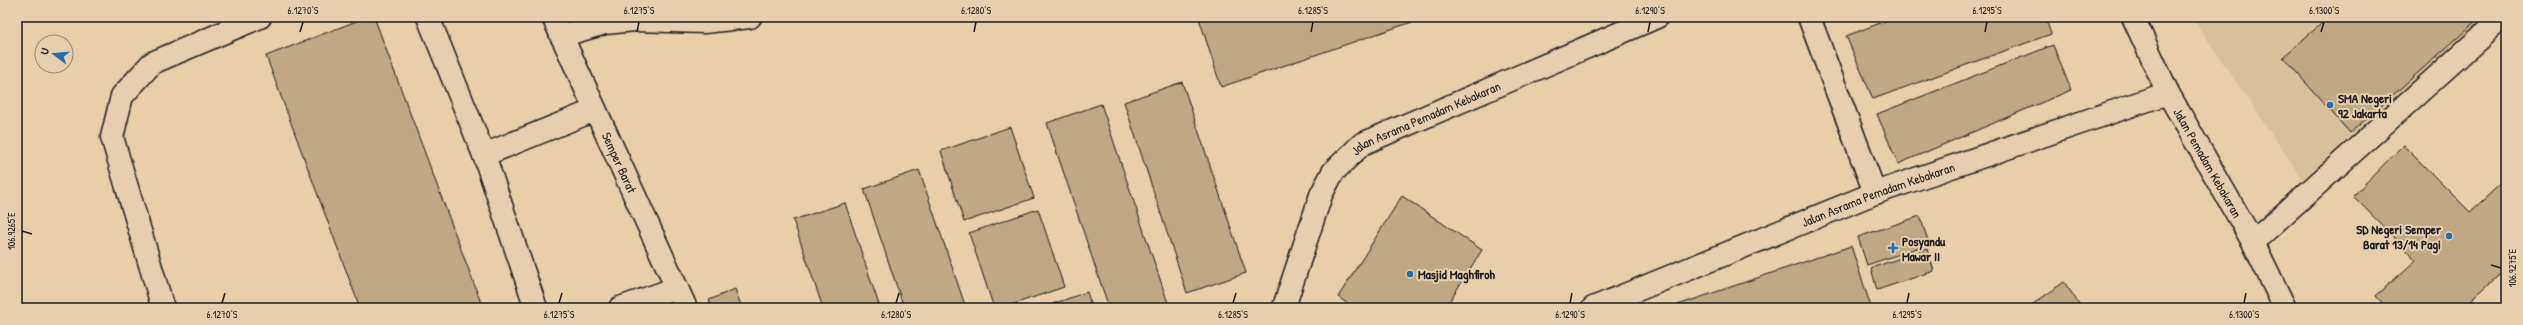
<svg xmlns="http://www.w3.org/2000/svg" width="2523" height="325" viewBox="0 0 2523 325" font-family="'Patrick Hand',sans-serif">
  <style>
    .built { fill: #d8c09b }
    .building { fill: #bfa883; stroke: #1c1c1c }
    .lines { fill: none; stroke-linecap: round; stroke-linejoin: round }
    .lane-casing { stroke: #1c1c1c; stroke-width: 25 }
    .street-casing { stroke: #1c1c1c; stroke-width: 25 }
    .secondary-casing { stroke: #1c1c1c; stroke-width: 25 }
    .lane { stroke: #e7ceaf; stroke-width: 22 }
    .street { stroke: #e7ceaf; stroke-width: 22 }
    .secondary { stroke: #e7ceaf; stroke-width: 22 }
    .ticks { fill: none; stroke: #1c1c1c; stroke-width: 1.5 }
    .poi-dot { fill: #1f6fb2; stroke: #e7ceaf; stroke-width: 1.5 }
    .labels { text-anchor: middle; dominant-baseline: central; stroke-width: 4; stroke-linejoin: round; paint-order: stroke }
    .poi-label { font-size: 13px; font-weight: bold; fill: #1c1c1c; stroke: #e7ceaf; text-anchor: start }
    .street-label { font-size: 13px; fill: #1c1c1c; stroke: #e7ceaf }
    .neatline { fill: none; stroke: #1c1c1c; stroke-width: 1.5 }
    .ticks-label { font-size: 10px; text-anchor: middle; fill: #1c1c1c }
  </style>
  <rect width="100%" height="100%" fill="#e9ceaa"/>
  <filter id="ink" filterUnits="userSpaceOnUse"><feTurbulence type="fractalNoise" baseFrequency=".025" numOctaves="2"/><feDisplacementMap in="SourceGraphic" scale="8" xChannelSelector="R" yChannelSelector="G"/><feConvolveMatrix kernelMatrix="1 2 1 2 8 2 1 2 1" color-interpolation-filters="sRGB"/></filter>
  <g filter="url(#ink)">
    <polygon class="built" points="2192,17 2505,17 2312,193"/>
    <g class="building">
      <polygon points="367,17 374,17 483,308 360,308 266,56"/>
      <polygon points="1202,17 1417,17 1418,20 1221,87 1199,18"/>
      <polygon points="1841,17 1853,17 1843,21"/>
      <polygon points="1896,17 2045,17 2051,34 1873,99 1846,36"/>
      <polygon points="2329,17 2481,17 2350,133 2283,57"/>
      <polygon points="2053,45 2071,90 1898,164 1877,114"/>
      <polygon points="1182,82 1246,273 1187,293 1124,102"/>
      <polygon points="1101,104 1169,306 1162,308 1109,308 1047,123"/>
      <polygon points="1010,127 1034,198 964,222 941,151"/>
      <polygon points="2403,145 2470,212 2506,179 2506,269 2462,308 2387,308 2376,296 2416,260 2353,196"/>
      <polygon points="919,170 966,308 904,308 864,189"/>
      <polygon points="1402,196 1482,250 1445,308 1354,308 1338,297"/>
      <polygon points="845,203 880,308 823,308 793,220"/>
      <polygon points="1038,209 1064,287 1002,308 994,308 969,233"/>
      <polygon points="1920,216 1929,244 1867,265 1858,237"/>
      <polygon points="1851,246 1871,307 1669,308"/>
      <polygon points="1927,249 1934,271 1877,290 1871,268"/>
      <polygon points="2064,282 2082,308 2036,308 2033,304"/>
      <polygon points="735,289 742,308 713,308 709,300"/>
      <polygon points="1087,292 1092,308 1041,308"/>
    </g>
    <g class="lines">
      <defs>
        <g id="lane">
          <polyline points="428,17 484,155 536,308"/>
          <polyline points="561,36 605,23 635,20 704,22 750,17"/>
          <polyline points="484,155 595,110"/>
          <polyline points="2253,242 2503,17"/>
          <polyline points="163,308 112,137 122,96 152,63 260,17"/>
          <polyline points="620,308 677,288"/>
        </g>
        <g id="street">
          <polyline points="1809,17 1875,193"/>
          <path id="s1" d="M2133,17L2168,93L2253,242L2285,308"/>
          <path id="s2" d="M1284,307L1321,195L1333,172L1362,144L1657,17"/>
          <path id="s3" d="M1593,308L1875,193L2168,93"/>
        </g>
        <g id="secondary">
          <path id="s4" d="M553,17L686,308"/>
        </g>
      </defs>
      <use href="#lane" class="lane-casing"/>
      <use href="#street" class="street-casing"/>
      <use href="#secondary" class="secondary-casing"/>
      <use href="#lane" class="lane"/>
      <use href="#street" class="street"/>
      <use href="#secondary" class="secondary"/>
    </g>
  </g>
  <path class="ticks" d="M300,32L303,22M637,32L639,22M974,32L976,22M1311,32L1313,22M1648,32L1650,22M1985,32L1987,22M2321,32L2324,22M22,231L32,234M2491,265L2501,268M222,303L225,293M559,303L562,293M896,303L899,293M1233,303L1236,293M1570,303L1572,293M1907,303L1909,293M2244,303L2246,293"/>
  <g class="poi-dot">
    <circle cx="2330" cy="105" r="4"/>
    <circle cx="2449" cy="236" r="4"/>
    <path d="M1891 242h4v4h4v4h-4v4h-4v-4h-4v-4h4z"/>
    <circle cx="1410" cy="274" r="4"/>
  </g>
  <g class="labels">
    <g class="poi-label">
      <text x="2338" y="98">SMA Negeri<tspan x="2338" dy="15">92 Jakarta</tspan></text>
      <text x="2441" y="229" text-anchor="end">SD Negeri Semper<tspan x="2441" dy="15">Barat 13/14 Pagi</tspan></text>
      <text x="1902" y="241">Posyandu<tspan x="1902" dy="15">Mawar II</tspan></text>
      <text x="1418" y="274">Masjid Maghfiroh</text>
    </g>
    <g class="street-label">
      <text stroke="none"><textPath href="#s2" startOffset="253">Jalan Asrama Pemadam Kebakaran</textPath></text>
      <text stroke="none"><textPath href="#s4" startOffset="160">Semper Barat</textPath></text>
      <text stroke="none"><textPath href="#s1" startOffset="164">Jalan Pemadam Kebakaran</textPath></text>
      <text stroke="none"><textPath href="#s3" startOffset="307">Jalan Asrama Pemadam Kebakaran</textPath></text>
    </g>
  </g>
  <rect width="2523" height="325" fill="none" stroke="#e7ceaf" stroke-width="44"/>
  <g transform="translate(54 54) rotate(286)"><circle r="19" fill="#e7ceaf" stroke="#968774"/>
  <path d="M0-3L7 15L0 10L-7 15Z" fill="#1f6fb2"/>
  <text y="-6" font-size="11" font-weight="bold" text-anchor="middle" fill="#1c1c1c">U</text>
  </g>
  <rect x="22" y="22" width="2479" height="281" class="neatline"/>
  <g class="ticks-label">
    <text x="303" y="14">6.1270°S</text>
    <text x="639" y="14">6.1275°S</text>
    <text x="976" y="14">6.1280°S</text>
    <text x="1313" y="14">6.1285°S</text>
    <text x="1650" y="14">6.1290°S</text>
    <text x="1987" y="14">6.1295°S</text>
    <text x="2324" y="14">6.1300°S</text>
    <text transform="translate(11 231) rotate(-90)" y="4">106.9265°E</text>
    <text transform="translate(2512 268) rotate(-90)" y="4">106.9275°E</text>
    <text x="222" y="318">6.1270°S</text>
    <text x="559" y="318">6.1275°S</text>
    <text x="896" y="318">6.1280°S</text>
    <text x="1233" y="318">6.1285°S</text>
    <text x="1570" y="318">6.1290°S</text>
    <text x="1907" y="318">6.1295°S</text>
    <text x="2244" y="318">6.1300°S</text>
  </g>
</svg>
